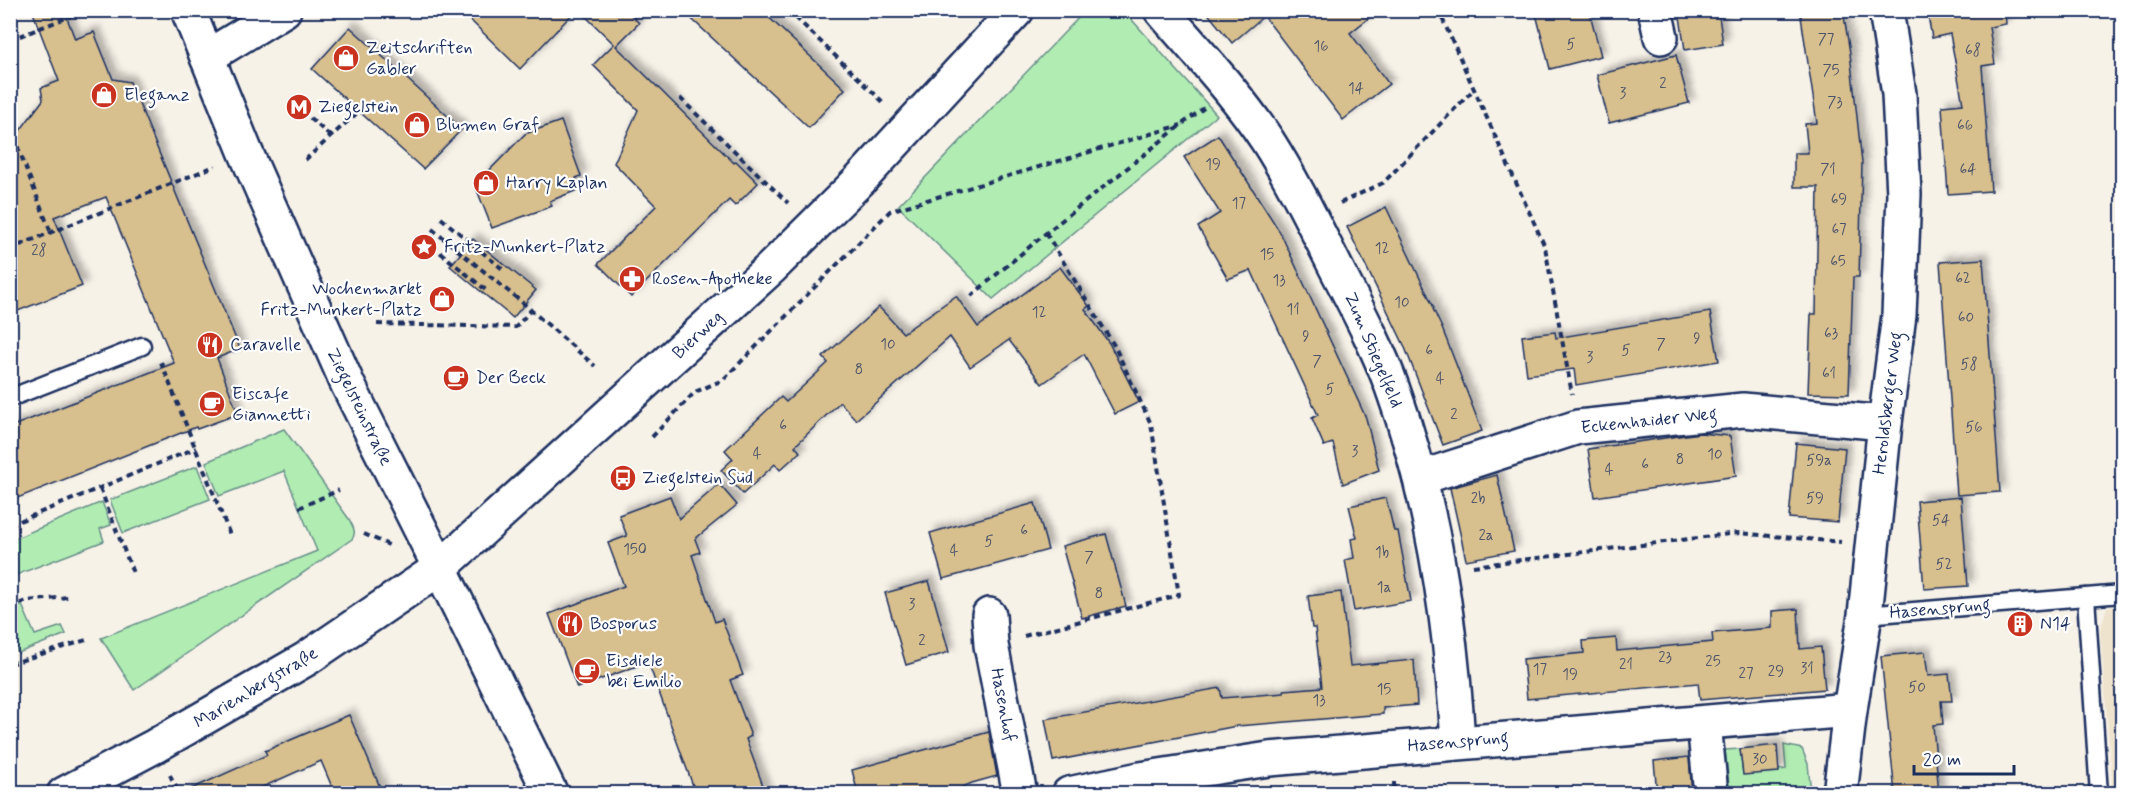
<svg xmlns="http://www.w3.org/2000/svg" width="2133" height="804" viewBox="0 0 2133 804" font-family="Mynerve,sans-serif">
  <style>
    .built { fill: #eee3cd }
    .green { fill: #b1edb3; stroke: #668e88; stroke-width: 1.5 }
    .building { fill: #d8bf8e; stroke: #1b2f5e; stroke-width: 1.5; filter: url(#shadow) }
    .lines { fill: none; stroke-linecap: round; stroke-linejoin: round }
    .service-casing { stroke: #1b2f5e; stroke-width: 21 }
    .minor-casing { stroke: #1b2f5e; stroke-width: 38 }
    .tertiary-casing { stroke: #1b2f5e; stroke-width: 38 }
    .secondary-casing { stroke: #1b2f5e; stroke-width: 38 }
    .path { stroke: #1b2f5e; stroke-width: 4; stroke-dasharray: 6 4.5; stroke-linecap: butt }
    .service { stroke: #fff; stroke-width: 16 }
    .minor { stroke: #fff; stroke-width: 33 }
    .tertiary { stroke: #fff; stroke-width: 33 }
    .secondary { stroke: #fff; stroke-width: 33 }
    .labels { text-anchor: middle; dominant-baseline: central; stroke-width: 4.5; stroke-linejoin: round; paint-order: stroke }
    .number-label { font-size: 15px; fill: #4a536a }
    .poi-label { font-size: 18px; fill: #1b2f5e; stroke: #fff; text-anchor: start }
    .street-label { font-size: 18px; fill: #1b2f5e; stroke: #fff }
  </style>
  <defs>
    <filter id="shadow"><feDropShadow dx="5.5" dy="-5.5" stdDeviation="3" flood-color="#0004"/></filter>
  </defs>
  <rect width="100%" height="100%" fill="#f7f2e8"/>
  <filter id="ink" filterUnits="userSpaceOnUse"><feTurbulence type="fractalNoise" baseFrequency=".0167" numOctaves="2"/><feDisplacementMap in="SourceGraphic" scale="12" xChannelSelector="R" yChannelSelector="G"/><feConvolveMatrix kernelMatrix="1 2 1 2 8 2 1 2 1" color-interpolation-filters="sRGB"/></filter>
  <g filter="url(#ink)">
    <polygon class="built" points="2122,606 2122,793 2113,793 2100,630 2107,607"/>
    <g class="green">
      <polygon points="1085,11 1124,11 1217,115 993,299 898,206"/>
      <path d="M284,429L349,519C353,527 357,532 352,539L134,690L101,638L317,551L284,471L219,496L206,462Z"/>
      <polygon points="197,466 210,499 123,533 110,500"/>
      <polygon points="102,502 111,525 100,529 104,541 11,577 11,540"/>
      <polygon points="22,605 35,635 62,626 66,634 18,653 11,635 11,611"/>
      <polygon points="1784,745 1802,749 1808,764 1811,793 1730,793 1725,750 1740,749 1743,773 1786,769"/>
    </g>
    <g class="building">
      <polygon points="32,10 64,10 75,39 94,32 113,79 130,82 240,349 217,358 238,414 197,429 196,427 10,501 10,427 174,363 106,197 54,217 82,286 10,314 10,144 43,100 41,88 59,81"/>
      <polygon points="460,10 576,10 520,69"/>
      <polygon points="579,10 626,10 639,23 616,46 734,163 736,161 758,183 735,206 729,200 631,297 598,264 656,206 614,163 638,110 593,65 614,44"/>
      <polygon points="682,10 761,10 845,89 809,128"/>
      <polygon points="1205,10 1379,10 1350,33 1389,84 1343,120 1264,16 1232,43"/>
      <polygon points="1535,10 1589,10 1601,56 1550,69"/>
      <polygon points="1679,10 1718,10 1723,44 1685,50"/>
      <polygon points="1800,10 1843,10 1850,53 1862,163 1859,277 1853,277 1849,394 1808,393 1811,314 1816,314 1818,187 1794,187 1794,153 1808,153 1805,124 1817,123"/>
      <polygon points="1927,10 2005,10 2006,24 1989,27 1995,64 1982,66 1991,191 1948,194 1942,106 1963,104 1950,34 1932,38"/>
      <polygon points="350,27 462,129 423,169 312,69"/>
      <polygon points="1676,55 1689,103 1609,123 1597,75"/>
      <polygon points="561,121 581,176 576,178 580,189 550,201 552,206 492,228 475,185 525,134"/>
      <polygon points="1218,135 1280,232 1366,418 1379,470 1343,484 1333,443 1324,446 1312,418 1318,415 1251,270 1228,279 1198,227 1220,213 1184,157"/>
      <polygon points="1386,207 1434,308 1433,309 1442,328 1482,431 1443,445 1404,345 1347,227"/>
      <polygon points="473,239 536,290 513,318 450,266"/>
      <polygon points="1983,259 2000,492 1957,495 1940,262"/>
      <polygon points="1060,267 1089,306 1085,309 1109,343 1139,402 1115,414 1084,354 1042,384 1009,340 970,367 950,337 856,420 840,402 795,446 800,452 780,470 775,464 743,494 721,470 733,459 725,450 781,397 786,402 828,363 823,357 879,307 903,333 956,296 978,327"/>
      <polygon points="1710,312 1719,361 1576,385 1574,369 1527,375 1522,336 1555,332 1556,338"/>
      <polygon points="1700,433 1730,436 1736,476 1595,497 1588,449"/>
      <polygon points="1796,443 1845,448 1838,522 1789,518"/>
      <polygon points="1497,475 1514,551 1466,560 1450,488"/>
      <polygon points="719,484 737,505 695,539 700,552 692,555 715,622 722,619 743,675 730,680 751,736 746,739 766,794 696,794 648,662 577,688 549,614 624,586 608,543 627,536 619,515 670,496 679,519"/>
      <polygon points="1961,497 1968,586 1924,589 1917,501"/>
      <polygon points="1386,498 1394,531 1398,531 1411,601 1354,611 1345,560 1354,558 1351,539 1357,538 1349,506"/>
      <polygon points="1035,503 1048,550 943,579 930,533"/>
      <polygon points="1106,534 1126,606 1082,618 1062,546"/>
      <polygon points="929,581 949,652 906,665 885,593"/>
      <polygon points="1341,592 1350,666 1414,660 1417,705 1383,708 1383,714 1237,726 1053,761 1045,719 1220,688 1222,698 1284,693 1284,690 1322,687 1315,628 1312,628 1308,596"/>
      <polygon points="1798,609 1800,649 1821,647 1825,689 1700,700 1698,683 1527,699 1523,659 1584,653 1583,641 1616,638 1617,651 1713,642 1712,633 1772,628 1772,611"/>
      <polygon points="1925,652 1928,676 1949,674 1952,701 1941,701 1943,724 1933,725 1939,794 1895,794 1881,656"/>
      <polygon points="349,715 383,794 335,794 321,761 247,794 180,794 267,755 265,751"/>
      <polygon points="989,732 997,776 972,783 946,794 858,794 852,770"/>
      <polygon points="1777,745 1779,772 1743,775 1740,749"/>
      <polygon points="1689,757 1692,794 1657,794 1654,761"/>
    </g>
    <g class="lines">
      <defs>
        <g id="service">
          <polyline points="10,398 142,346"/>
          <polyline points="2086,597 2099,794"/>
          <polyline points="1865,615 2122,594"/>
        </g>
        <g id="minor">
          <path d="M1161,10C1198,53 1236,93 1267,140C1290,176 1309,214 1328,252C1350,296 1375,340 1392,387C1433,500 1451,622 1458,742"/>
          <polyline points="1655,10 1661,37"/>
          <polyline points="207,57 284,10"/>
          <polyline points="1420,478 1578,427 1743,410 1885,423"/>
          <polyline points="989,615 991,645 1020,794"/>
          <polyline points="1704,723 1711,794"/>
          <polyline points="1069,794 1140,779 1269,759 1850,710"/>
          <polyline points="1840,794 1850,710 1865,615 1885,423 1899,315 1904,194 1899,94 1886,10"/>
        </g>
        <polyline id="tertiary" points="188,10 246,153 348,385 440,568"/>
        <g id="secondary">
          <polyline points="440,568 551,794"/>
          <polyline points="64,794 155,746 306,659 440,568 771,268 860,180 1017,10"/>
        </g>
      </defs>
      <use href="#service" class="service-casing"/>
      <use href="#minor" class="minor-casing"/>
      <use href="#tertiary" class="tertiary-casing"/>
      <use href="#secondary" class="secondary-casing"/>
      <g class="path">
        <polyline points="788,10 884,103"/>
        <polyline points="1436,10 1442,18 1545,247 1572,394"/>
        <polyline points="10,40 86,10"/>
        <polyline points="680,98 788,203"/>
        <polyline points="310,118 330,136"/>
        <polyline points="10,127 51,233"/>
        <polyline points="305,160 358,112"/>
        <polyline points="1340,203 1383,183 1475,88"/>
        <polyline points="441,218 505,271"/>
        <polyline points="432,229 524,304 595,366"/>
        <polyline points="424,239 487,291"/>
        <polyline points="10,249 215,166"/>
        <polyline points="971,296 1046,233 1181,125 1204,108"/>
        <polyline points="377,324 516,327 531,310"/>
        <polyline points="161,362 230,535"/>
        <polyline points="652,437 695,392 723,380 890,211 1181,125"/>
        <polyline points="100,488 133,573"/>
        <polyline points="299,508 339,490"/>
        <polyline points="10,525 196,448"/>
        <polyline points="364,534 391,546"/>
        <polyline points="1473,566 1737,533 1841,542"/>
        <polyline points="10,607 26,601 68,597"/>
        <polyline points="1024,636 1179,595 1151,424 1115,347 1046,233"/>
        <polyline points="10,664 86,640"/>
        <polyline points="170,775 179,794"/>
        <polyline points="1394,782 1394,794"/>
      </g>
      <use href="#service" class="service"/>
      <use href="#minor" class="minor"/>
      <use href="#tertiary" class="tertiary"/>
      <use href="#secondary" class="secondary"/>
    </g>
  </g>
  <defs>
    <symbol id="shop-disc" viewBox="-11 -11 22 22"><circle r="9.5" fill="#c8321e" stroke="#fff"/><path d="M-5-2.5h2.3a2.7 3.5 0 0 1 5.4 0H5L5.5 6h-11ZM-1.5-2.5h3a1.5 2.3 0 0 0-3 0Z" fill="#fff"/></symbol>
    <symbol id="metro-disc" viewBox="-11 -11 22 22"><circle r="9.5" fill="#c8321e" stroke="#fff"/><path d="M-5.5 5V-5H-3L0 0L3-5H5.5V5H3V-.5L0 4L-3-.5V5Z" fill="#fff"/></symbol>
    <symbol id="sight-disc" viewBox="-11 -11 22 22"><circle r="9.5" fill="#c8321e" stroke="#fff"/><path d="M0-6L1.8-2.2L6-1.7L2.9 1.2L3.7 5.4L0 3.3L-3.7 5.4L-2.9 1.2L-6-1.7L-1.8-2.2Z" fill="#fff"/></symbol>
    <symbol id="pharmacy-disc" viewBox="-11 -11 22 22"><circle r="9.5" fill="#c8321e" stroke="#fff"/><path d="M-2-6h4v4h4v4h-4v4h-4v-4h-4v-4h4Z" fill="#fff"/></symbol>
    <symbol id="restaurant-disc" viewBox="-11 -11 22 22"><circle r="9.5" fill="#c8321e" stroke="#fff"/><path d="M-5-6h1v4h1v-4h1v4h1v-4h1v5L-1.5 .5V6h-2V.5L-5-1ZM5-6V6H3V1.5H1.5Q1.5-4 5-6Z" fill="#fff"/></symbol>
    <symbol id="cafe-disc" viewBox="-11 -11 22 22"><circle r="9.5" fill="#c8321e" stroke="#fff"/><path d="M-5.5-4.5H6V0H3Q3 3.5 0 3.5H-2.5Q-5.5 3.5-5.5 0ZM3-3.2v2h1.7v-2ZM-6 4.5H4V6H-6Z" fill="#fff"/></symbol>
    <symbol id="bus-disc" viewBox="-11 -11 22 22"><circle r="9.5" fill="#c8321e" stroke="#fff"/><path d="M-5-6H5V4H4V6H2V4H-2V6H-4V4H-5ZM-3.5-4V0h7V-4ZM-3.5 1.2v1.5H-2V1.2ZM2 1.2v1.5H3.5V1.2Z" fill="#fff"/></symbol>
    <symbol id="building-disc" viewBox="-11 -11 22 22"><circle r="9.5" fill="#c8321e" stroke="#fff"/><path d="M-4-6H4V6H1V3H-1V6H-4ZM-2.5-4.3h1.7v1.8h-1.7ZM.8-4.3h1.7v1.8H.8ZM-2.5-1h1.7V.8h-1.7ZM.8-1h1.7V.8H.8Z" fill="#fff"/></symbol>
  </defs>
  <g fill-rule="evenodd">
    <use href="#shop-disc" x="331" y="43" width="30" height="30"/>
    <use href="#shop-disc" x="89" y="80" width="30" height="30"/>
    <use href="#metro-disc" x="284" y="92" width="30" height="30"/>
    <use href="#shop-disc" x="402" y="110" width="30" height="30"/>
    <use href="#shop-disc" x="471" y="168" width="30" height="30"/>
    <use href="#sight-disc" x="409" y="232" width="30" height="30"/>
    <use href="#pharmacy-disc" x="617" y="264" width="30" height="30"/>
    <use href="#shop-disc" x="427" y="284" width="30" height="30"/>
    <use href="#restaurant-disc" x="195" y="330" width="30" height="30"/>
    <use href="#cafe-disc" x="441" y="363" width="30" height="30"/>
    <use href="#cafe-disc" x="197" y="389" width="30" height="30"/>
    <use href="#bus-disc" x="608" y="463" width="30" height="30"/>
    <use href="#restaurant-disc" x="555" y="609" width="30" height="30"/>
    <use href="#building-disc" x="2005" y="609" width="30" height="30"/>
    <use href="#cafe-disc" x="572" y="656" width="30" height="30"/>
  </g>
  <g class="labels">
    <g class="number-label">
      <text x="1826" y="40">77</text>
      <text x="1571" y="45">5</text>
      <text x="1321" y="47">16</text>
      <text x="1973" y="51">68</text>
      <text x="1831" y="71">75</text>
      <text x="1663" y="84">2</text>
      <text x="1356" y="89">14</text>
      <text x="1623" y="94">3</text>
      <text x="1835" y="103">73</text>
      <text x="1965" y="126">66</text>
      <text x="1213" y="165">19</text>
      <text x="1828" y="170">71</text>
      <text x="1968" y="170">64</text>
      <text x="1839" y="200">69</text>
      <text x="1239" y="204">17</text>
      <text x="1839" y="230">67</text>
      <text x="1382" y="249">12</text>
      <text x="39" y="251">28</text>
      <text x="1267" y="255">15</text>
      <text x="1838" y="262">65</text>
      <text x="1963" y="279">62</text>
      <text x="1279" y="281">13</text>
      <text x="1402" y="303">10</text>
      <text x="1293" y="310">11</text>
      <text x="1039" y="313">12</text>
      <text x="1966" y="318">60</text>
      <text x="1831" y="334">63</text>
      <text x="1306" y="337">9</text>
      <text x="1697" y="339">9</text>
      <text x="888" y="345">10</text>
      <text x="1661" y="345">7</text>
      <text x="1429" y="351">6</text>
      <text x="1626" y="351">5</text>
      <text x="1590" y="358">3</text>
      <text x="1317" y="362">7</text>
      <text x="1969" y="365">58</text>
      <text x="859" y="370">8</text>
      <text x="1829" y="374">61</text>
      <text x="1440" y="379">4</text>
      <text x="1330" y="390">5</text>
      <text x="1454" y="415">2</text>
      <text x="783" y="426">6</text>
      <text x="1974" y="428">56</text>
      <text x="1355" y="452">3</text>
      <text x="757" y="454">4</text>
      <text x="1715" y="455">10</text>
      <text x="1680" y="460">8</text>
      <text x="1819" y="461">59a</text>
      <text x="1645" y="465">6</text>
      <text x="1609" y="470">4</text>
      <text x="1478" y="499">2b</text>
      <text x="1815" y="499">59</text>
      <text x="1941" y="521">54</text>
      <text x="1024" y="531">6</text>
      <text x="1486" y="536">2a</text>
      <text x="989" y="542">5</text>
      <text x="635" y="550">150</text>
      <text x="954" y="551">4</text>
      <text x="1382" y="553">1b</text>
      <text x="1089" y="558">7</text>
      <text x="1944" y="565">52</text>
      <text x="1384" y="588">1a</text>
      <text x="1099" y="594">8</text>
      <text x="912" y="605">3</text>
      <text x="922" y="641">2</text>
      <text x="1665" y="658">23</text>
      <text x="1713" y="662">25</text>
      <text x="1626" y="665">21</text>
      <text x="1807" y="669">31</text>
      <text x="1540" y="670">17</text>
      <text x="1776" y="672">29</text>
      <text x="1746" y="674">27</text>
      <text x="1570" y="675">19</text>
      <text x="1917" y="688">50</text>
      <text x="1384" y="690">15</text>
      <text x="1319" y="701">13</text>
      <text x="1760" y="760">30</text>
    </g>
    <g class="poi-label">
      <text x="366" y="48">Zeitschriften<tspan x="366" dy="21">Gabler</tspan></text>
      <text x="124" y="95">Eleganz</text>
      <text x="318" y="107">Ziegelstein</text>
      <text x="436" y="125">Blumen Graf</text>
      <text x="506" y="183">Harry Kaplan</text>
      <text x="444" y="247">Fritz-Munkert-Platz</text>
      <text x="652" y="279">Rosen-Apotheke</text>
      <text x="422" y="289" text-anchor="end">Wochenmarkt<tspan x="422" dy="21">Fritz-Munkert-Platz</tspan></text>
      <text x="230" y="345">Caravelle</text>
      <text x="476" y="378">Der Beck</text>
      <text x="232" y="394">Eiscafe<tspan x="232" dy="21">Giannetti</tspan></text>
      <text x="642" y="478">Ziegelstein Süd</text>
      <text x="590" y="624">Bosporus</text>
      <text x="2040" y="624">N14</text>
      <text x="606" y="661">Eisdiele<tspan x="606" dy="21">bei Emilio</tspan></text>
    </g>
    <g class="street-label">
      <text transform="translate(698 335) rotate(-43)">Bierweg</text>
      <text transform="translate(1373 350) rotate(67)">Zum Stiegelfeld</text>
      <text transform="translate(1888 403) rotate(-83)">Heroldsberger Weg</text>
      <text transform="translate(359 407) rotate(64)">Ziegelsteinstraße</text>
      <text transform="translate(1649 421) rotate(-6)">Eckenhaider Weg</text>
      <text transform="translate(1940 609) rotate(-5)">Hasensprung</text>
      <text transform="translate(256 688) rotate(-31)">Marienbergstraße</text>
      <text transform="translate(1003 705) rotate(79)">Hasenhof</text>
      <text transform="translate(1458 742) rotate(-5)">Hasensprung</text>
    </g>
  </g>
  <rect width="2133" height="804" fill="none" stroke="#fff" stroke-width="36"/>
  <rect x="18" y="18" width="2097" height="768" fill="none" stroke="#1b2f5e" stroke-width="2" filter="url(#ink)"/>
  <path d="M1914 765v9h100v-9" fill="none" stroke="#1b2f5e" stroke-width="3"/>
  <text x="1923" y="765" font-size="18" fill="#1b2f5e" stroke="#ffffff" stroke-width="4.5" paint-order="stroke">20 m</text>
</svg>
